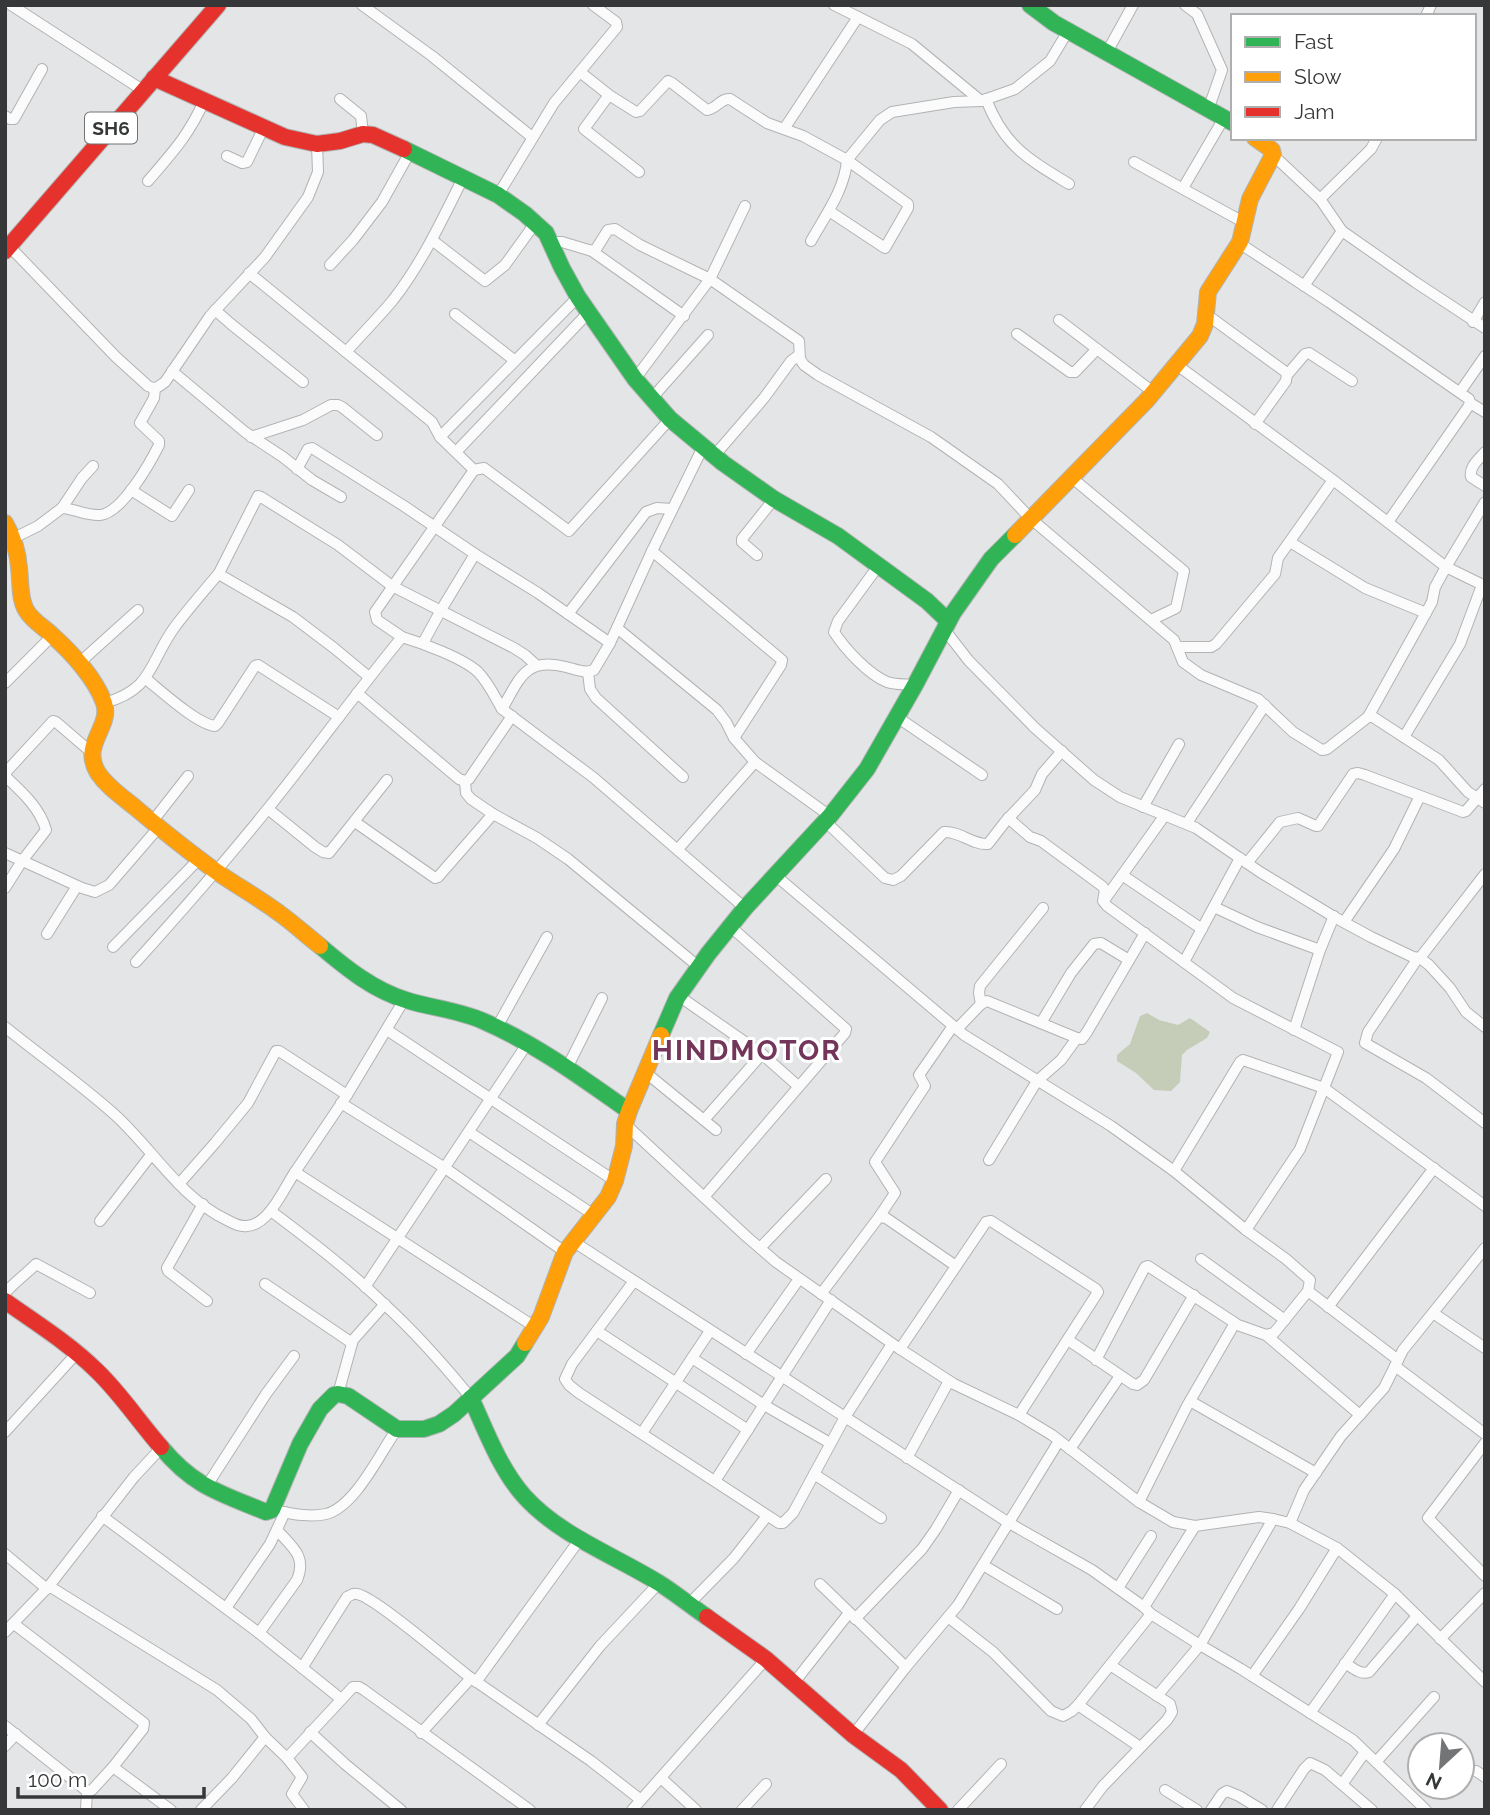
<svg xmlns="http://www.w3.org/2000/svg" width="1490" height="1815" viewBox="0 0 1490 1815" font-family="Raleway,sans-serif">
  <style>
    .green { fill: #c5cdb9 }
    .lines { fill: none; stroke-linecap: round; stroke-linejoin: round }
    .street-casing { stroke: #b2b3b4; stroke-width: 12 }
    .fast-casing { stroke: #b2b3b4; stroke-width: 18 }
    .slow-casing { stroke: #b2b3b4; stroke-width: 18 }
    .jam-casing { stroke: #b2b3b4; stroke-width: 18 }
    .street { stroke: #fbfbfb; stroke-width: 10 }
    .fast { stroke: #30b455; stroke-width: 16 }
    .slow { stroke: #ff9f0a; stroke-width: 16 }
    .jam { stroke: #e5322d; stroke-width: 16 }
    .labels { text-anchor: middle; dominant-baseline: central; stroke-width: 6; stroke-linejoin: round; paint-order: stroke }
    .shield { fill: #fff; stroke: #727374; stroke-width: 2 }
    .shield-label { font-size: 19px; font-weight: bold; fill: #363738 }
    .district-label { font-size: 28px; font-weight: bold; letter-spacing: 2px; fill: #73355a; stroke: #fff }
  </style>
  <rect width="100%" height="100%" fill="#e4e5e6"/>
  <polygon class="green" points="1147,1013 1159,1020 1178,1025 1190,1018 1210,1032 1207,1038 1187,1050 1182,1055 1180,1082 1171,1091 1154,1090 1136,1073 1117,1061 1117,1055 1130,1044 1140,1016"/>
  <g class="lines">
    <defs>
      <g id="street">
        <polyline points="11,5 144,91"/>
        <polyline points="362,5 432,56 532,137"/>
        <polyline points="834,5 912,44 981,101"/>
        <polyline points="1185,5 1197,14 1222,70 1208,110"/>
        <polyline points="1426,16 1431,5"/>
        <polyline points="1107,52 1133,5"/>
        <path d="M580,72L609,95L636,112L640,111L668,81L672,83L707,110C716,109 721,98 730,99L767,123L803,136L847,160L880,120L892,112L954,102L981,101L1015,89L1050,61L1068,31"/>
        <polyline points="609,95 584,129 639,172"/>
        <polyline points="340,99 361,116 363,134"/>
        <path d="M986,99C1004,146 1028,159 1069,184"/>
        <polyline points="5,116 10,119 14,119 42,69"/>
        <polyline points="784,129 858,17"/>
        <polyline points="1273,155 1320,199 1342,231 1415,282 1485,328"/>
        <polyline points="227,156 242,163 247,162 264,127"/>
        <polyline points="1134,162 1245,223"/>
        <path d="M148,181C172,153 189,135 204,101"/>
        <polyline points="1183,188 1224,118"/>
        <polyline points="498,195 554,103 617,27 616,22 593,5"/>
        <polyline points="1320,199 1371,149 1377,138"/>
        <polyline points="432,240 485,281 505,265 536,222"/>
        <path d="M811,241C825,216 845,189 847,160L908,204V208L885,248L829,211"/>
        <polyline points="551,242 562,242 592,251 596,249 608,230 615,229 640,245 710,279 799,341 800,359 804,365 818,375 931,437 998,484 1030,518 1174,640 1183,662 1201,675 1258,699 1293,732 1322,750 1327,749 1368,717 1373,717 1439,760 1468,792 1485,803"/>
        <polyline points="1239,243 1329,302 1469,399 1470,403 1468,407 1388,522"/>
        <path d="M9,246L116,357L148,386C156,390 158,387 165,382L210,316L265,257L308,197L318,172L317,144"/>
        <polyline points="592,251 684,316"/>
        <polyline points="330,265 353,240 382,202 410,152"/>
        <polyline points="249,273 432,422 440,437 474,470 375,612 377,620 402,637"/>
        <polyline points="1304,286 1342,231"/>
        <polyline points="215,310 231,324 303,382"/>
        <polyline points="455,314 514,360"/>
        <polyline points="1206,314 1287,373 1286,381 1255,424"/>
        <polyline points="1059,320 1153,392"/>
        <polyline points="1473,322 1485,302"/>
        <polyline points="1017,334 1070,372 1075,372 1097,349"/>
        <path d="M346,352C361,335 378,318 393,300C422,263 442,220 463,178"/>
        <polyline points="1177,365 1333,480 1446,567 1485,586"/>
        <polyline points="172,371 245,432 283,457 312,480 341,497"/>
        <polyline points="1287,375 1305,354 1309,353 1352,381"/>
        <polyline points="635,379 710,279 745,206"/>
        <polyline points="1460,392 1485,356"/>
        <polyline points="652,398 708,335"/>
        <polyline points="1470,403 1485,412"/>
        <polyline points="251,437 303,420 331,405 338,405 342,407 377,435"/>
        <polyline points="440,437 578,297"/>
        <polyline points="456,452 588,313"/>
        <path d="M1485,452C1478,460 1469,467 1471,477L1485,486"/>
        <polyline points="714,456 764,398 791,361 799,355"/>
        <polyline points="297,469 308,449 312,448 404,506 475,554 538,593 610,643"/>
        <polyline points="474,470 484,468 569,531 670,419"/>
        <polyline points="1071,477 1184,571 1176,608 1151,620"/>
        <polyline points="131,490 172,516 189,490"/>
        <polyline points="62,508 82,478 93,466"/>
        <path d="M12,539L38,526L62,508C75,509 87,516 100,515C122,513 150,463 159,445V441L140,423L154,398L155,388"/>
        <polyline points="1290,542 1365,588 1426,613"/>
        <polyline points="652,551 782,660 781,665 734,738"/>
        <polyline points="757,555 742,542 742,539 774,499"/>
        <path d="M879,565L838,621L834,632C845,649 868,674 887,682C896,685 906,684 915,685"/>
        <polyline points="568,614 646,512 657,508 672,509"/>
        <polyline points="617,628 717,710 726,722 734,738 755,762 830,816"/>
        <polyline points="944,629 969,661 1035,728 1094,780 1120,797 1196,828 1260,872 1336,918 1371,937 1413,957 1420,958 1423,954 1485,874"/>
        <polyline points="423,643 441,610 475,554"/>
        <polyline points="1177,647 1211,647 1216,644 1275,574 1278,558 1333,480"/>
        <polyline points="78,664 138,610"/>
        <polyline points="588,672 590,689 596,698 683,777"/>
        <polyline points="369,677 334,648 293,617 222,576 219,573 258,496 261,497 338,545 392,586 514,648 525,655 536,665"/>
        <path d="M146,679C161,691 197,724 215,726L218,723L255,666L258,665L339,717"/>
        <polyline points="5,683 53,635"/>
        <polyline points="357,693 459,779 465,781 469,779 512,716"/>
        <path d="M104,703C153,690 149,663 174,628C188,609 204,591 219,573"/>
        <polyline points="502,709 594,778 745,908"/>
        <polyline points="897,717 982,775"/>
        <polyline points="1368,717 1432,602 1435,587 1446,567 1485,502"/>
        <polyline points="1404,737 1460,644 1482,585"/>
        <polyline points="465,781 466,793 471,799 493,814 537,838 568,859 699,967"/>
        <polyline points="1143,807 1179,744"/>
        <polyline points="268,809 315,847 323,852 329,853 387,780"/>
        <polyline points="1008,818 1030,837 1041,841 1102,886 1105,890 1103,901 1107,906 1233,998 1338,1052 1300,1149 1246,1230"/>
        <path d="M825,821L885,878L893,880L901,876L944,832C960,831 972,845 988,844L1005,822L1035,790L1042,774L1062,751"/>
        <polyline points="152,822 188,776"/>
        <polyline points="355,822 435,878 438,877 493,814"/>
        <polyline points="1187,823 1265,705"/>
        <polyline points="678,849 755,762"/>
        <polyline points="5,853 82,888 95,892 109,885 159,827"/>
        <polyline points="1247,863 1280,822 1298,818 1316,826 1318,826 1353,774 1358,773 1365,775 1463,812 1466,811 1485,789"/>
        <polyline points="775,875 964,1035 1111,1126 1174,1171 1240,1062 1243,1060 1324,1088 1485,1206"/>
        <polyline points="1122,875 1202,929"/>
        <path d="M5,888L22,861L46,830C40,808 22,792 6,777V772L53,721L56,722L91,752"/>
        <polyline points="1105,899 1165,815"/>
        <polyline points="1214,907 1257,927 1320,950"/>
        <polyline points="1344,922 1394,849 1420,796"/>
        <polyline points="47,934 77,886"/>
        <polyline points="113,947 200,858"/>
        <polyline points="1418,958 1368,1032 1365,1043 1426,1078 1485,1123"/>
        <polyline points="1420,958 1429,965 1450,988 1466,1012 1485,1027"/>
        <path d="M136,962C181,912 224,863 266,811C312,754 355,694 402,637C422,643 463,658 478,672C488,682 495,697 502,709C520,678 525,657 566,667C575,669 584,674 594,670L610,643L652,551L703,447"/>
        <polyline points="1184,962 1240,858"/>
        <polyline points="679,996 762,1054 798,1086"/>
        <polyline points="981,1004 979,993 980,986 1043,908"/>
        <polyline points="1041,1023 1071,973 1094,944 1101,943 1129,960"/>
        <path d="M5,1027C41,1056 79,1083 114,1114C152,1148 179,1197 227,1220C233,1223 239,1227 247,1226C269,1225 284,1188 295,1172L535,1327"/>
        <polyline points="497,1027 547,937"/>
        <polyline points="957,1029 981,1004 987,1001 1077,1038 1082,1039 1087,1032 1145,933"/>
        <polyline points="387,1030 615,1181"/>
        <polyline points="1294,1030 1320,950 1334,916"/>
        <polyline points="567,1068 602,998"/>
        <polyline points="645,1072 716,1130"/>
        <polyline points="341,1103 445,1168 565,1252"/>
        <polyline points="704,1120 762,1054"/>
        <polyline points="625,1124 747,1237 776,1262 900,1349 954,1384 1019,1415 1052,1435 1139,1502 1173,1522 1195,1526 1259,1517 1273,1519 1290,1523 1337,1548 1395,1594 1485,1682"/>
        <polyline points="469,1132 594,1215"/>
        <polyline points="989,1160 1037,1081 1061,1060 1077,1038"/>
        <polyline points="1174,1171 1246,1230 1286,1259 1310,1280 1308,1291 1274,1333 1266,1335 1235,1324"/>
        <polyline points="295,1172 347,1095 404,1000"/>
        <polyline points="179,1184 215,1143 248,1103 276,1051 279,1051 347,1095"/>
        <polyline points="704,1197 845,1033 846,1029 731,927"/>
        <polyline points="203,1204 167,1268 168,1271 207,1301"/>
        <path d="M271,1211C309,1240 348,1269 383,1303C415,1332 444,1365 471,1398"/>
        <polyline points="879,1217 895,1193 875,1162 925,1086 919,1075 953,1026"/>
        <polyline points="100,1221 151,1155"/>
        <polyline points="574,1242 1009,1523 1092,1570 1144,1607 1151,1614 1200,1645 1241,1669 1353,1740 1426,1810"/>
        <polyline points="760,1248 826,1179"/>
        <polyline points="1201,1259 1285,1320"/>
        <polyline points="634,1281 572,1364 565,1379 569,1385 579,1393 779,1523 783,1523 793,1513 845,1417 892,1344"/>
        <polyline points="265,1284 352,1343"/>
        <polyline points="365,1287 527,1044"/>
        <polyline points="1308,1291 1398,1360"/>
        <path d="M5,1293C15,1282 26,1274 36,1264L90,1293"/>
        <polyline points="821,1294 879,1217 886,1218 956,1266"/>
        <polyline points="1328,1307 1434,1168"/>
        <polyline points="1433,1313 1485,1348"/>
        <polyline points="597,1331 748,1430"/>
        <polyline points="1266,1335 1360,1415"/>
        <polyline points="1068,1340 1133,1384 1137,1385 1144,1380 1194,1295"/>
        <polyline points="900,1349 986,1222 991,1221 1096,1289 1098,1292 1019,1415"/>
        <polyline points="746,1354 799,1279"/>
        <polyline points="692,1358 764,1405 830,1443"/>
        <polyline points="1096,1360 1145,1267 1148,1266 1235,1323 1187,1406 1139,1502"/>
        <polyline points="1395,1366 1485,1434"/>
        <polyline points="338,1394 353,1340 385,1304"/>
        <polyline points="1190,1401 1316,1473"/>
        <polyline points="5,1432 77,1353"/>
        <polyline points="642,1433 710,1331"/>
        <polyline points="1485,1443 1428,1518 1485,1576"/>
        <polyline points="1070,1449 1120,1376"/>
        <polyline points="907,1458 949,1381"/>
        <polyline points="814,1474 881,1518"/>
        <polyline points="715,1481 831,1300"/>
        <polyline points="206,1487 266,1394 294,1356"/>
        <path d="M272,1510C289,1513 308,1518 326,1514C355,1507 380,1453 397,1429"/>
        <polyline points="102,1516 259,1633 341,1699"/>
        <polyline points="1290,1523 1304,1490 1341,1436 1384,1388 1403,1350 1485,1248"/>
        <polyline points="5,1554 47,1589"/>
        <polyline points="983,1565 1057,1609"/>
        <polyline points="820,1584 906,1667"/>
        <polyline points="49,1586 217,1690 251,1719 265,1737 232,1778 201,1810"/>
        <polyline points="1118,1588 1151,1536"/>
        <polyline points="689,1604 734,1558 767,1516"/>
        <polyline points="1144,1607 1195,1526"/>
        <polyline points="226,1608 270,1544 285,1512"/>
        <polyline points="948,1617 993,1652 1051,1711 1063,1716 1072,1711 1078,1705 1151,1614"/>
        <polyline points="855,1619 922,1549 936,1529 959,1490"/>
        <polyline points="14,1624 144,1723 143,1729 113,1767"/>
        <polyline points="5,1632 49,1586 134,1477 161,1448"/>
        <path d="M259,1633L297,1580C307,1556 292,1547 277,1530"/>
        <polyline points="1440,1639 1485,1593"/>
        <path d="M1345,1663C1353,1668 1360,1675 1369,1672L1417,1616"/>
        <path d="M302,1668L347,1597C352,1595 352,1593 357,1594C374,1596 452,1664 471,1678"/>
        <polyline points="1252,1676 1299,1609 1337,1548"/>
        <polyline points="476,1682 580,1539"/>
        <polyline points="793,1684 849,1613"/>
        <polyline points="1157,1696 1200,1645 1273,1519"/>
        <polyline points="1078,1705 1140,1747"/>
        <polyline points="1310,1713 1395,1594"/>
        <polyline points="538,1725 600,1646 659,1583"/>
        <polyline points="5,1726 87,1791 92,1790 113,1767 171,1810"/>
        <polyline points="310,1732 345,1764 401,1810"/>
        <polyline points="421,1733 471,1678 591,1761 641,1800"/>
        <polyline points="853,1735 906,1667 958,1605 1059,1441"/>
        <polyline points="265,1737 287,1758"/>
        <polyline points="5,1746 16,1734"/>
        <polyline points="1376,1762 1434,1697"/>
        <polyline points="1476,1771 1485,1777"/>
        <polyline points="661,1778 696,1810"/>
        <polyline points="1343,1783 1365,1752"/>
        <polyline points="1165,1790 1197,1810"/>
        <polyline points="86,1810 87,1791"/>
        <polyline points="304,1810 292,1794 302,1777 287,1758 353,1687 359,1687 364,1690 530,1810"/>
        <polyline points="632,1810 766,1659"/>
        <polyline points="742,1810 766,1784"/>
        <polyline points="958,1810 1001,1764"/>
        <polyline points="1085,1810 1103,1786 1167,1720 1172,1712 1170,1704 1110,1665"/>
        <polyline points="1211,1810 1222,1794 1227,1791 1239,1796 1262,1810"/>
        <polyline points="1277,1810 1304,1769 1310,1763 1325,1770 1372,1810"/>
      </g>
      <g id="fast">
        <polyline points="1030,5 1054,23 1233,123"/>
        <polyline points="404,149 498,195 525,214 546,233 562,268 578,297 635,379 670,419 723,463 774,499 838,536 927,601 948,621"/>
        <path d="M320,946C346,968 373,990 406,1000C431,1008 459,1010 483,1021C536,1044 582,1078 629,1111"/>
        <polyline points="661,1035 677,998 708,954 745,908 830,816 867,769 915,685 953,613 991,559 1015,535"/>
        <path d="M471,1398C486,1431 500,1469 524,1496C560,1536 614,1555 659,1583C675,1593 691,1606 707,1617"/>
        <path d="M161,1447C194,1487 220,1493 266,1512L272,1510L300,1444L320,1409L334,1395L338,1394L348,1396L397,1429H424L439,1424L454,1414L517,1356L525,1343"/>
      </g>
      <g id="slow">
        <path d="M5,523C13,537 18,552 19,568C21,582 19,598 26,610C32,621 44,627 53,636C71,652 96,679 104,703C112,728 80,744 98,773C108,788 124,798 137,809C163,831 189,852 217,872C237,886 259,898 279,913C293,923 306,935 320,946"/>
        <polyline points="1015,535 1147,400 1200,336 1205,324 1208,292 1240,242 1250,199 1273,155 1272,150 1255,138"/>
        <polyline points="525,1343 541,1317 565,1252 608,1197 615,1181 624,1146 625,1124 629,1111 661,1035"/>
      </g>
      <g id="jam">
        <polyline points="154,78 285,137 317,144 340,141 363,134 373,135 404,149"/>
        <polyline points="5,251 218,5"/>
        <path d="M5,1301C36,1323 70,1344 97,1371C121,1394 139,1422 161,1447"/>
        <polyline points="707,1617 766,1659 853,1735 901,1770 940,1810"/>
      </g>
    </defs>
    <use href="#street" class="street-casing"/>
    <use href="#fast" class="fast-casing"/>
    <use href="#slow" class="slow-casing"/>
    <use href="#jam" class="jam-casing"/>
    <use href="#street" class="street"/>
    <use href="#fast" class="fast"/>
    <use href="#slow" class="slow"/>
    <use href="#jam" class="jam"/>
  </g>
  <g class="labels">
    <rect class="shield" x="85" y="112.5" width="52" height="31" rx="5"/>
    <g class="shield-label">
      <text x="111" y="128">SH6</text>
    </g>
    <g class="district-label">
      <text x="747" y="1050">HINDMOTOR</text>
    </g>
  </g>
  <rect width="1490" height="1815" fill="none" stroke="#363738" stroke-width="14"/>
  <rect x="1231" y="14" width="245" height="126" fill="#ffffff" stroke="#afafaf" stroke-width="2"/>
  <rect x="1245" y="37" width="35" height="10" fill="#30b455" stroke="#afafaf" stroke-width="2"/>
  <text x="1294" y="49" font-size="21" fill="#363738">Fast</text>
  <rect x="1245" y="72" width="35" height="10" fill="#ff9f0a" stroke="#afafaf" stroke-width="2"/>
  <text x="1294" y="84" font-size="21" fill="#363738">Slow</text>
  <rect x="1245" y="107" width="35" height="10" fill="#e5322d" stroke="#afafaf" stroke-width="2"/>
  <text x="1294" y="119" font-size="21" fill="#363738">Jam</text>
  <g transform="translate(1441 1766) rotate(206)"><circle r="33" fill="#ffffff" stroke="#afafaf" stroke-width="2"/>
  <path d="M0-5L12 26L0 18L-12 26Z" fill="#737475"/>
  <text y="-10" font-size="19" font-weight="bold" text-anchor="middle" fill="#363738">N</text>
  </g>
  <path d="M18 1787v10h186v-10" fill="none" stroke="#363738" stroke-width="3.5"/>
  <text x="28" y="1787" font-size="21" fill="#363738" stroke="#ffffff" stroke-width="5" paint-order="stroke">100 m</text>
</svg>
